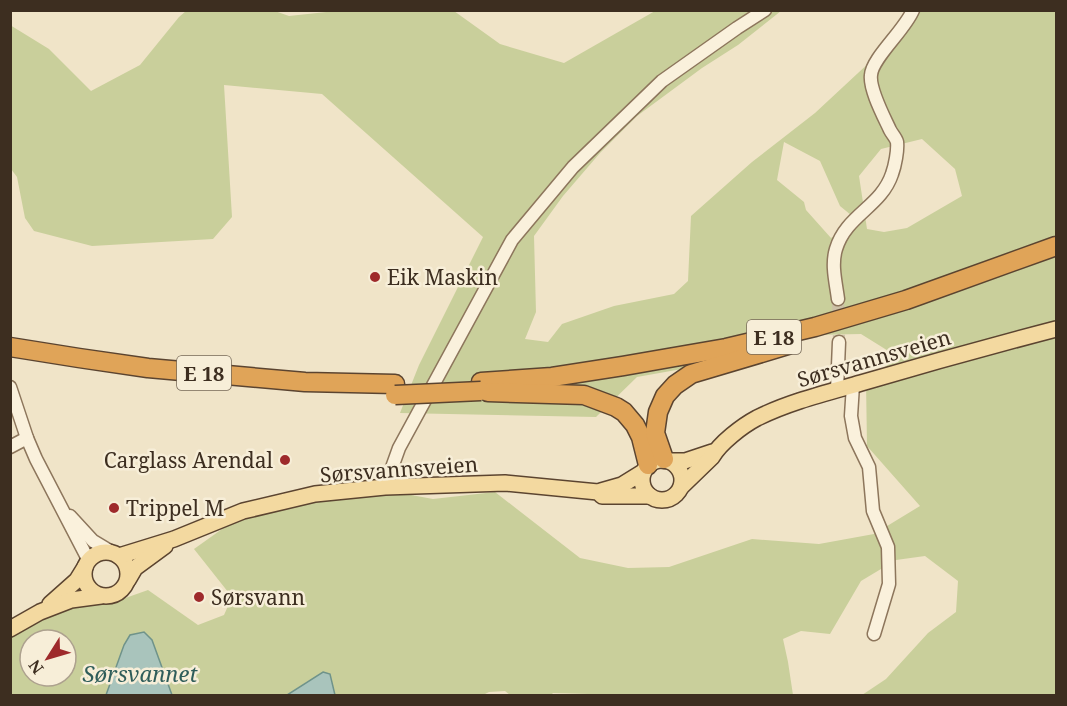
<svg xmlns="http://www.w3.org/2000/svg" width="1067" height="706" viewBox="0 0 1067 706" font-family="'Noto Serif',serif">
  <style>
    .green { fill: #c9cf9b; fill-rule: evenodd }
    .water { fill: #a9c4bc; stroke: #6f938a; stroke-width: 1.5 }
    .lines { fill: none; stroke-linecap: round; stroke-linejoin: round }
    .minor-tunnel { stroke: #ccc0a6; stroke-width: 12; stroke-dasharray: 12 6; stroke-linecap: butt }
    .minor-casing { stroke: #8d765c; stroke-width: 15 }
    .major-casing { stroke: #5b4430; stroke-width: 18 }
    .highway-casing { stroke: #5b4430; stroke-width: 21 }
    .minor { stroke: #faf1dc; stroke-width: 12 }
    .major { stroke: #f3d9a0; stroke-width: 15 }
    .highway { stroke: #e0a458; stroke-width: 18 }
    .highway-bridge-casing { stroke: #5b4430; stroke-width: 21; stroke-linecap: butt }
    .highway-bridge { stroke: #e0a458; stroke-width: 18 }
    .poi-dot { fill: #9e2a2b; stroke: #f7eed8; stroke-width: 2 }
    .labels { text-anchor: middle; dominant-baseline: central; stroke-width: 5; stroke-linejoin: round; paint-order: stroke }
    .shield { fill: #f7eed8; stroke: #756857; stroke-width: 1.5 }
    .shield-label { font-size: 20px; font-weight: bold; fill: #3d2e20 }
    .poi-label { font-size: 21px; fill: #3d2e20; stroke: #f7eed8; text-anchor: start }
    .street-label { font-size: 21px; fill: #3d2e20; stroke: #f7eed8 }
    .water-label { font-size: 22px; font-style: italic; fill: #2f5d5a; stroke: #f7eed8 }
  </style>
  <rect width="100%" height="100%" fill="#f0e4c8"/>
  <path class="green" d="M272,10L289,16L345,10L454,11L500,44L564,63L655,11H781L738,45L702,68L637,116L600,153L563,196L534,236L536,312L525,339L548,342L562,324L614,306L674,294L688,281L691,216L752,162L815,113L886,47L907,11H1056V695H862L886,679L928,633L956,612L958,581L925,556L896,560L861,581L830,634L801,631L783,639L788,662L793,695L590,696L588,694L553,693L550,696L510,695L505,691L489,692L481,696L335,695L330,674L308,681L287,695H172L165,677L130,635L124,645L106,695H11V630L55,611L117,601L148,590L198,625L224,615L232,597L194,549L239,517L362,486L433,499L495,492L580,558L628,568L669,567L752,539L819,544L874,534L920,506L867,446L866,381L898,357L861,334L812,335L755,356L637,377L596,417L400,413L419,365L483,237L322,94L224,85L232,217L213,239L92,246L34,231L25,218L17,177L11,169L10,25L49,49L91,91L140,65L179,17L186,11ZM922,139L955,169L962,196L907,228L884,232L867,229L859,176L881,149ZM784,142L820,161L840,206L857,220L831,238L806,210L804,202L777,180ZM30,640H66V676H30Z"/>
  <g class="water">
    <polygon points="144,632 152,640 172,695 106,695 124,645 130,635"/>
    <polygon points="323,672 330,674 335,695 287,695"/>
  </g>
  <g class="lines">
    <polyline class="minor-tunnel" points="838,299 839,342"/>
    <defs>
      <g id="minor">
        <path d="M838,299C836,283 831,265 836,249C846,215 881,207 892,174C895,166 898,150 897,142C896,138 892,134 890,130C884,117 869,89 871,75C872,58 905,30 913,10"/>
        <polyline points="853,385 851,416 855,438 869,467 873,511 888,547 889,584 874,634"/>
        <polyline points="10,387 27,438 36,459 89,561"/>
        <polyline points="837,390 839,342"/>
        <polyline points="10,447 27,438"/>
        <polyline points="385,487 399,448 512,240 573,167 662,81 737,28 765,10"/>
        <polyline points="70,516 93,541 113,553"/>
      </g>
      <g id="major">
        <circle cx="662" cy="480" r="20"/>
        <polyline points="670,461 685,461 712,452"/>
        <path d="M681,487L712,457C720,443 742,426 757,418C789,402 826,393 861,383C926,364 991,346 1056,329"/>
        <polyline points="601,491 622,485 643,472"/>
        <circle cx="106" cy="574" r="22"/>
        <polyline points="119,556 174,539 243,511 315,494 385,487 505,483 598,492 602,496 650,496"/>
        <polyline points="128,580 135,568 165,546"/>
        <polyline points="50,604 77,580 85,567"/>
        <polyline points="10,629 40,612 71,600 101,596"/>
      </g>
      <g id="highway">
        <polyline points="10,347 79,358 148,368 305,382 395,384"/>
        <polyline points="481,382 552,377 623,366 726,348 815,327 906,300 1056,246"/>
        <polyline points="488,392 584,395 616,407 624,412 635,425 641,437 648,465"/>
        <polyline points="664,459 655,433 658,412 665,396 675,385 691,374 788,345"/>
      </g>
    </defs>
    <use href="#minor" class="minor-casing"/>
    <use href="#major" class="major-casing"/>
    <use href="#highway" class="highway-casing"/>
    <use href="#minor" class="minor"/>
    <use href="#major" class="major"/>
    <use href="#highway" class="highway"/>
    <defs>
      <polyline id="highway-bridge" points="395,395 481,391"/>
    </defs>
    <use href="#highway-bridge" class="highway-bridge-casing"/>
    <use href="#highway-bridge" class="highway-bridge"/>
  </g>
  <g class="poi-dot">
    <circle cx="375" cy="277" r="6"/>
    <circle cx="285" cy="460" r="6"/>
    <circle cx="114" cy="508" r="6"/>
    <circle cx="199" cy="597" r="6"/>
  </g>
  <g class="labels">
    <g class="shield">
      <rect x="747" y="320" width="54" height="34" rx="4.5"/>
      <rect x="177" y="356" width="54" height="34" rx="4.5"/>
    </g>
    <g class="shield-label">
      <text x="774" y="337">E 18</text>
      <text x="204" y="373">E 18</text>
    </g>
    <g class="poi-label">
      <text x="387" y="277">Eik Maskin</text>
      <text x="273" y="460" text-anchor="end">Carglass Arendal</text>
      <text x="126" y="508">Trippel M</text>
      <text x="211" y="597">Sørsvann</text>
    </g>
    <g class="street-label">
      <text transform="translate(874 358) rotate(-16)">Sørsvannsveien</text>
      <text transform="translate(399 469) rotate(-4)">Sørsvannsveien</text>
    </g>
    <g class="water-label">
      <text x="140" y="673">Sørsvannet</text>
    </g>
  </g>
  <rect width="1067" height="706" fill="none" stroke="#3d2e20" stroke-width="24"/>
  <g transform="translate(48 658) rotate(233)"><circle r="28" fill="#f7eed8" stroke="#ada18e" stroke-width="1.5"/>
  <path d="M0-4.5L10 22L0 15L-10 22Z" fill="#9e2a2b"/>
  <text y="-9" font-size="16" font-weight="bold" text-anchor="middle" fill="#3d2e20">N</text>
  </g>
</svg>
